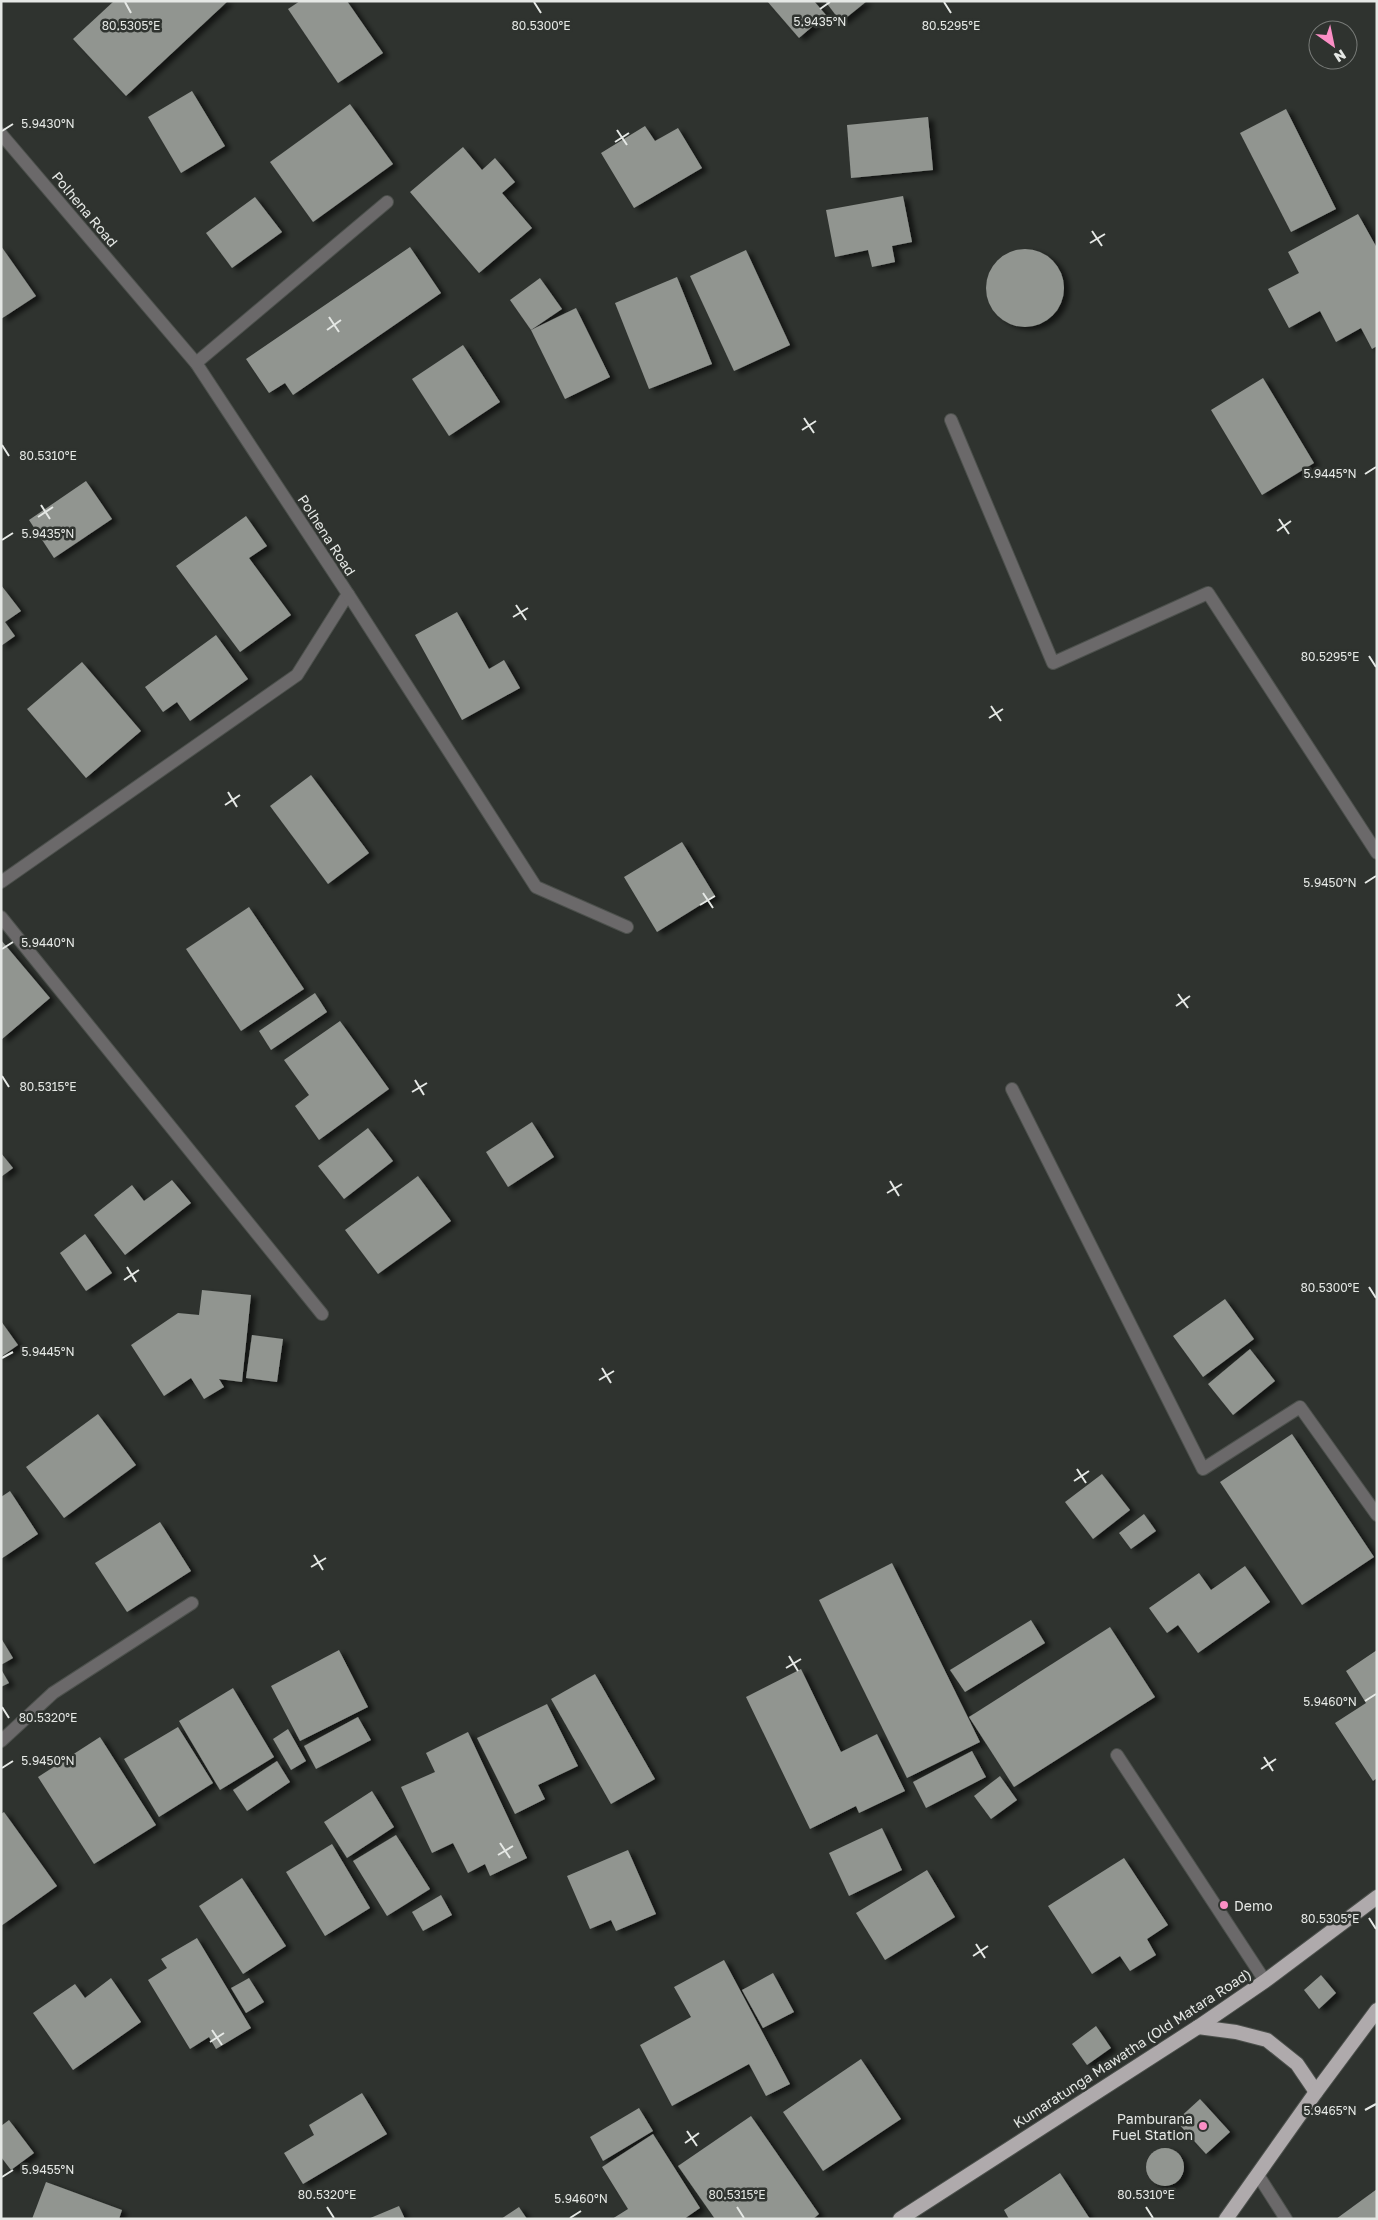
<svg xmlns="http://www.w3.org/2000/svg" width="1378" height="2220" viewBox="0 0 1378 2220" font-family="'Golos Text',sans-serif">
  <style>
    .building { fill: #919590; filter: url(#shadow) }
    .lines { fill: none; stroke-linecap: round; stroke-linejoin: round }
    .service-casing { stroke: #4c504c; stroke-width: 14 }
    .minor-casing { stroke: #4c504c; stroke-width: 14 }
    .trunk-casing { stroke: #4c504c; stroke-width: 16 }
    .service { stroke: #6b696a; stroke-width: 12 }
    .minor { stroke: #6b696a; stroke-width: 12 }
    .trunk { stroke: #afaaac; stroke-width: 14 }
    .ticks { fill: none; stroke: #e5e8e5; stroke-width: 2 }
    .poi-dot { fill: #fb8fc5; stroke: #2f332f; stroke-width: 2 }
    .labels { text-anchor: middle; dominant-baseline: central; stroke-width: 5; stroke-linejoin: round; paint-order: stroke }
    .street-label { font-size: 14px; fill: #e5e8e5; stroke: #2f332f }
    .poi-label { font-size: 14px; fill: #e5e8e5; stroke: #2f332f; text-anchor: start }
    .ticks-label { font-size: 12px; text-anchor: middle; fill: #e5e8e5; stroke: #2f332f; stroke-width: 5; stroke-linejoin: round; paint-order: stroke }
  </style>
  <defs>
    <filter id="shadow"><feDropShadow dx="5.5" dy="3" stdDeviation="2.5" flood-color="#0009"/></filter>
  </defs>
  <rect width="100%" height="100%" fill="#2f332f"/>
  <g class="building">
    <polygon points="114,1 228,1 126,96 73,39"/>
    <polygon points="300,1 347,1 383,53 338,83 288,9"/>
    <polygon points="767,1 814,1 826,15 799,38"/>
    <polygon points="825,1 867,1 841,22"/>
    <polygon points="192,91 225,146 181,173 148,117"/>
    <polygon points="350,104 393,164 313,222 270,162"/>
    <polygon points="1286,109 1336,209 1291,232 1240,133"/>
    <polygon points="928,117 933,170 851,178 847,125"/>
    <polygon points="645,126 655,141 678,128 702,168 634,208 601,153"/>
    <polygon points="463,147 482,170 495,158 515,182 502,193 532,228 479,273 410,192"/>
    <polygon points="903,196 912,242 892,246 895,262 872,267 868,250 835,257 826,210"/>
    <polygon points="255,197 282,232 232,268 206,233"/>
    <polygon points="1358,214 1377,248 1377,346 1372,349 1361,328 1336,342 1320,311 1289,328 1268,289 1299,273 1288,252"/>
    <polygon points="1,246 36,296 1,319"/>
    <polygon points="410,247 441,293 293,395 285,383 269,393 246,359"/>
    <circle cx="1025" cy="288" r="39"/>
    <polygon points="746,250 790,345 734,371 690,276"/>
    <polygon points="677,277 712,364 649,389 615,303"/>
    <polygon points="540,278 562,309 531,330 510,300"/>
    <polygon points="576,308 610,377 565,399 531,330"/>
    <polygon points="463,345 500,402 449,436 412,379"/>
    <polygon points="1263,378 1314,463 1262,495 1211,410"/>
    <polygon points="86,481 112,519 54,558 29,520"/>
    <polygon points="246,516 267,546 249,558 291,615 240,652 176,566"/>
    <polygon points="1,585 21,611 5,622 15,636 1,646"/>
    <polygon points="457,612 489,669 504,660 520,688 462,720 415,635"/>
    <polygon points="216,635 248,679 190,721 177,702 163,712 145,687"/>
    <polygon points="82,662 141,731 86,778 27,709"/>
    <polygon points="311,775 369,853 328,884 270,806"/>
    <polygon points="682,842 715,896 657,932 624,877"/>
    <polygon points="249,907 304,989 241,1031 186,949"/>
    <polygon points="1,940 50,998 1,1040"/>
    <polygon points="315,993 327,1012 271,1050 259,1031"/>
    <polygon points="340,1021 389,1089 319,1140 295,1106 309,1095 284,1060"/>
    <polygon points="532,1122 554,1157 508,1187 486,1152"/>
    <polygon points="368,1128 393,1161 344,1199 318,1166"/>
    <polygon points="1,1153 13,1168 1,1177"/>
    <polygon points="418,1176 451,1221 378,1274 345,1230"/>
    <polygon points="172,1180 191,1203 125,1255 94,1215 132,1185 144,1201"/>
    <polygon points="85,1234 112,1273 86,1291 60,1253"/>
    <polygon points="202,1290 251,1295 242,1382 219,1379 224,1387 204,1399 191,1378 164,1396 131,1345 178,1313 199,1315"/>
    <polygon points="1225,1299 1254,1339 1203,1377 1173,1336"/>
    <polygon points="1,1321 18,1345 1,1357"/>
    <polygon points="252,1335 283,1339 277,1382 246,1378"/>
    <polygon points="1250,1349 1275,1381 1233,1415 1208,1384"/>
    <polygon points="98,1414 136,1465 64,1518 26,1467"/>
    <polygon points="1292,1434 1374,1557 1302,1605 1220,1482"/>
    <polygon points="1102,1474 1130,1510 1093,1539 1065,1502"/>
    <polygon points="10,1491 38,1534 1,1559 1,1497"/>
    <polygon points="1144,1514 1156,1531 1131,1549 1119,1533"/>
    <polygon points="160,1522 191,1571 127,1612 95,1563"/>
    <polygon points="892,1563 980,1742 907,1778 819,1600"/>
    <polygon points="1245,1566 1270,1602 1198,1653 1178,1625 1167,1633 1149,1608 1199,1573 1211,1590"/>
    <polygon points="1031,1620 1045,1643 965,1692 950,1670"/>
    <polygon points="1110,1627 1155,1697 1014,1787 969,1717"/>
    <polygon points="1,1638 13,1658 1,1665"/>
    <polygon points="339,1650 368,1707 300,1741 271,1686"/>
    <polygon points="1377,1650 1377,1778 1373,1781 1335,1723 1366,1703 1346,1671"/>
    <polygon points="1,1669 9,1683 1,1687"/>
    <polygon points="801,1669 841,1752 877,1734 905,1791 859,1813 856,1806 810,1829 746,1697"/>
    <polygon points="595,1674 655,1779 611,1804 551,1699"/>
    <polygon points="233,1688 274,1757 220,1790 179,1721"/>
    <polygon points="547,1704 578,1766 538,1785 545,1799 515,1814 477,1738"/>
    <polygon points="358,1717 371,1740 316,1769 304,1746"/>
    <polygon points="178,1727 213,1783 159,1817 124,1759"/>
    <polygon points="288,1729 306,1761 291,1770 273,1739"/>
    <polygon points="468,1732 527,1858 490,1876 485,1864 468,1873 453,1843 432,1853 401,1787 435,1772 426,1753"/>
    <polygon points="100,1737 156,1825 94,1864 38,1777"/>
    <polygon points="972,1751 986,1777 926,1808 913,1782"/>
    <polygon points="277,1761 290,1782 247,1811 233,1790"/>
    <polygon points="1000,1776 1017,1800 991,1819 974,1796"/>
    <polygon points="372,1791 394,1827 347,1858 324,1822"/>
    <polygon points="4,1812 57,1886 1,1926 1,1814"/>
    <polygon points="882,1828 902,1870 849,1896 829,1853"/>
    <polygon points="396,1835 430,1889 387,1916 353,1861"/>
    <polygon points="332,1844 370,1908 325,1936 286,1872"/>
    <polygon points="628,1850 656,1914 616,1931 611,1920 590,1929 567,1876"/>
    <polygon points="1124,1858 1168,1925 1147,1939 1156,1955 1130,1971 1120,1956 1092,1974 1048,1906"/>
    <polygon points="927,1870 955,1917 885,1960 856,1913"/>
    <polygon points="242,1878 286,1946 243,1974 199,1906"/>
    <polygon points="441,1895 452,1915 423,1931 412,1912"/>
    <polygon points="197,1938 251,2028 216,2049 209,2037 190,2049 148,1980 167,1968 161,1959"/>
    <polygon points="724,1960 790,2084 766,2096 749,2064 672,2106 640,2045 691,2017 674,1987"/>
    <polygon points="773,1973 794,2012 763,2028 742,1990"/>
    <polygon points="1321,1975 1336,1993 1319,2009 1304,1990"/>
    <polygon points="111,1978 141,2022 73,2070 33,2013 75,1984 85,1998"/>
    <polygon points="249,1978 264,2002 246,2013 231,1988"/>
    <polygon points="1096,2026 1111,2048 1087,2065 1072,2044"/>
    <polygon points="861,2059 901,2119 823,2171 783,2112"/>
    <polygon points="362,2093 387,2134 303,2184 284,2153 314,2135 309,2125"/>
    <polygon points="1200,2099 1230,2132 1206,2154 1176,2121"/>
    <polygon points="639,2108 653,2131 603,2161 590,2137"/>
    <polygon points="751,2116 819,2214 813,2219 715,2219 678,2166"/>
    <polygon points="9,2120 34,2153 11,2170 1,2157 1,2126"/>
    <polygon points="653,2134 700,2208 684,2219 612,2219 628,2209 602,2167"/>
    <circle cx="1165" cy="2167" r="19"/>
    <polygon points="1060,2173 1090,2219 1009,2219 1004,2210"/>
    <polygon points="46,2182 122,2210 119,2219 32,2219"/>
    <polygon points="1377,2189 1377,2219 1336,2219"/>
    <polygon points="399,2206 405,2219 368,2219"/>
    <polygon points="519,2207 527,2219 501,2219"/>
  </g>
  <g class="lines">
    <defs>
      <g id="service">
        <polyline points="951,420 1053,663 1208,593 1377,853"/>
        <polyline points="1117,1755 1265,1981"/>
      </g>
      <g id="minor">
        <polyline points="1,134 196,363 348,594 297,675 1,882"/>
        <polyline points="196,363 387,202"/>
        <polyline points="348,594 536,887 627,927"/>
        <polyline points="1,917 322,1314"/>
        <polyline points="1012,1089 1203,1469 1300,1407 1377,1515"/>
        <polyline points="1,1741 53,1693 192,1603"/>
        <polyline points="1258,2175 1286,2219"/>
      </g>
      <g id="trunk">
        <polyline points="1198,2027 1236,2032 1267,2040 1297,2064 1316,2092"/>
        <polyline points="900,2219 1198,2027 1265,1981 1377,1897"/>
        <polyline points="1226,2219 1316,2092 1377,2010"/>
      </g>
    </defs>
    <use href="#service" class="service-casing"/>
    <use href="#minor" class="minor-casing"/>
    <use href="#trunk" class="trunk-casing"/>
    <use href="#service" class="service"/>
    <use href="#minor" class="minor"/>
    <use href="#trunk" class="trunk"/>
  </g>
  <path class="ticks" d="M125,2L131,13M534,2L541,13M944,2L951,13M820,9L830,2M617,130L627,145M2,131L13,124M615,142L629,133M1092,231L1102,246M1090,243L1105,234M329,317L339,332M327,330L341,320M804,418L814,433M802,430L816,421M2,445L9,456M1365,474L1376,467M41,505L50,519M38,517L53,507M1279,519L1289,534M1277,531L1291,521M2,540L13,533M516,605L526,620M513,617L528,608M1369,656L1376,667M991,706L1001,721M989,718L1003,709M228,792L237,807M225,805L240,795M1365,883L1376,876M703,893L713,908M700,905L715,896M2,949L13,942M1178,994L1188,1008M1176,1006L1190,996M2,1076L9,1087M415,1080L424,1095M412,1092L427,1083M890,1181L899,1196M887,1193L902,1184M127,1267L136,1282M124,1280L139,1270M1369,1287L1376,1298M2,1358L13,1352M602,1368L611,1383M599,1380L614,1371M1077,1469L1086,1483M1074,1481L1089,1471M314,1555L323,1570M311,1567L326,1558M789,1656L798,1671M786,1668L801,1659M1365,1701L1376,1694M2,1707L9,1718M1264,1757L1273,1771M2,1768L13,1761M1261,1769L1276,1759M500,1843L510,1858M498,1855L513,1846M1369,1918L1376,1929M976,1944L985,1958M973,1956L988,1946M212,2030L222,2045M210,2042L224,2033M1365,2110L1376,2104M687,2131L697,2146M685,2143L699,2133M2,2177L13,2170M327,2207L334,2218M737,2207L744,2218M1146,2207L1153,2218M570,2218L581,2211"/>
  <g class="poi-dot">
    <circle cx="1224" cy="1905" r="5"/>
    <circle cx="1203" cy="2126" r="5"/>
  </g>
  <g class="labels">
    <g class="street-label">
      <text transform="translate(85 209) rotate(50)">Polhena Road</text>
      <text transform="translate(327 535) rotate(57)">Polhena Road</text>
      <text transform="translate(1132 2048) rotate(-33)">Kumaratunga Mawatha (Old Matara Road)</text>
    </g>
    <g class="poi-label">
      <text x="1234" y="1905">Demo</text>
      <text x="1193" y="2118" text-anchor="end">Pamburana<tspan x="1193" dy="16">Fuel Station</tspan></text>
    </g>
  </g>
  <g class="ticks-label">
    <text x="820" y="26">5.9435°N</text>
    <text x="131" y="30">80.5305°E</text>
    <text x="541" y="30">80.5300°E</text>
    <text x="951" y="30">80.5295°E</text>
    <text x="48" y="128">5.9430°N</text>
    <text x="48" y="460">80.5310°E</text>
    <text x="1330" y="478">5.9445°N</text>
    <text x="48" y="538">5.9435°N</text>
    <text x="1330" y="661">80.5295°E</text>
    <text x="1330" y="887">5.9450°N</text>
    <text x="48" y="947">5.9440°N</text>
    <text x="48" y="1091">80.5315°E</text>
    <text x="1330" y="1292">80.5300°E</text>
    <text x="48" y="1356">5.9445°N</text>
    <text x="1330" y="1706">5.9460°N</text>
    <text x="48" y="1722">80.5320°E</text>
    <text x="48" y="1765">5.9450°N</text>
    <text x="1330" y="1923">80.5305°E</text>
    <text x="1330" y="2115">5.9465°N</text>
    <text x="48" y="2174">5.9455°N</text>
    <text x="327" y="2199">80.5320°E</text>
    <text x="737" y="2199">80.5315°E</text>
    <text x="1146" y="2199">80.5310°E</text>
    <text x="581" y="2203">5.9460°N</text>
  </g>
  <rect width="1378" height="2220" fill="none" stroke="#e5e8e5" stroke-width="5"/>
  <g transform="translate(1333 45) rotate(147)"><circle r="24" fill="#2f332f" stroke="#787b78"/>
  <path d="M0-4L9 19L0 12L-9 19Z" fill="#fb8fc5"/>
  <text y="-8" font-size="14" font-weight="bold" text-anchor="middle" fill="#e5e8e5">N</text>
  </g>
</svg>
